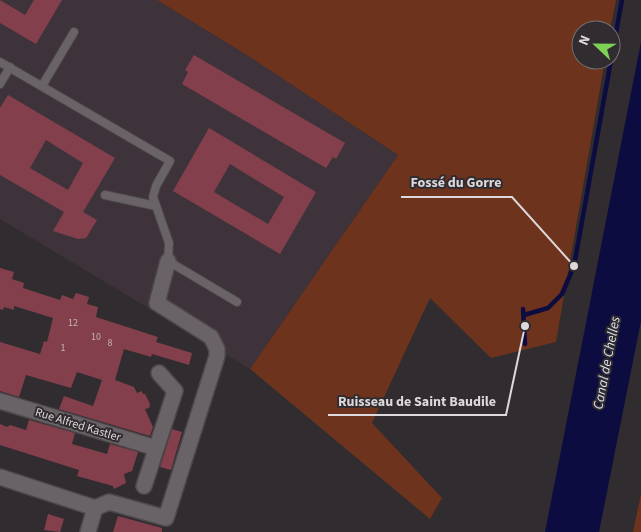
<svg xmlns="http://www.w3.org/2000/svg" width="641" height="532" viewBox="0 0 641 532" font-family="'Source Sans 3',sans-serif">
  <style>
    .built { fill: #3e333b }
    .green { fill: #6d331c }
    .water { fill: #0d0c41 }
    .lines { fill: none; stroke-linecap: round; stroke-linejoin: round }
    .stream { stroke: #0d0c41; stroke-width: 4.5 }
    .building { fill: #843f4c; fill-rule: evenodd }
    .lane-casing { stroke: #4c474a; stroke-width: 10 }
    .street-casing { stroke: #4c474a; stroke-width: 18 }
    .lane { stroke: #696367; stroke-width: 8 }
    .street { stroke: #696367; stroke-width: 15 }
    .labels { text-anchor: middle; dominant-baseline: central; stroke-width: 4; stroke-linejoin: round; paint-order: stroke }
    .number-label { font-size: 10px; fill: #c6b2b7 }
    .street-label { font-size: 12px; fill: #dcd8db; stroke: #312c2f }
    .water-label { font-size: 14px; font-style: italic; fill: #dbe0f2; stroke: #312c2f }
    .leader { fill: none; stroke: #dcd8db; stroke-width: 2 }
    .callout-dot { fill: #dcd8db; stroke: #312c2f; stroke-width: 2 }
    .callout-label { font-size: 14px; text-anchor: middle; font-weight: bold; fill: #dcd8db; stroke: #312c2f; stroke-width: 4; stroke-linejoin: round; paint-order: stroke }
  </style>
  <rect width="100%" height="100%" fill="#312c2f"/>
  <polygon class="built" points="0,0 157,0 253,59 398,155 250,369 0,219"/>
  <g class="green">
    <polygon points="157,0 616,0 610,30 581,30 581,60 605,60 556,342 491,358 430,298 372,423 442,498 430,519 250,369 398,155 253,59"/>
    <polygon points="641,494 641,532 633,532"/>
  </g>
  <polygon class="water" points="641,42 641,321 599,532 545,532"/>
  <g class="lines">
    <g class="stream">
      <polyline points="611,60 622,0"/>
      <polyline points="523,309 525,344"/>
      <polyline points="524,315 548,308 562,294 574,266 611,60"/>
    </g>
  </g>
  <g class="building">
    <polygon points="0,0 25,15 34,0 62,0 36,44 0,23"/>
    <polygon points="194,55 345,143 336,159 333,157 326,168 182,84 188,72 185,70"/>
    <path d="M8,95L115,158L83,212L97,220L86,238L78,239L53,231L64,212L0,175V108ZM46,140L83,163L68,190L30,168Z"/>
    <path d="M209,128L316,192L280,254L173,191ZM230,164L284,197L268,224L214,192Z"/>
    <polygon points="0,268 14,272 12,279 24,283 23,288 60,300 62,295 73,299 76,293 89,297 87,304 98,307 96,317 158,337 156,342 192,353 189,365 152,354 151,357 124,349 115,380 134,387 137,393 142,391 143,394 145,394 150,404 149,408 145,409 153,427 150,436 59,409 64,396 93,406 102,380 77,372 71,388 26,375 19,397 0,391 0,342 40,354 44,341 47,342 53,318 14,306 14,310 4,307 3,310 0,309"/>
    <polygon points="29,420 75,433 72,444 107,454 110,444 138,452 132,471 124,474 126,483 114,489 113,486 77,476 79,470 0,445 0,424 7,427 10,425 26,430"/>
    <polygon points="172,429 182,432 171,470 160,467"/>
    <polygon points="48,514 64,519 60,532 44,530"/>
    <polygon points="118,516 162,528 162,532 113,532"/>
  </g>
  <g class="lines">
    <defs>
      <g id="lane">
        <polyline points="0,62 170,161 156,186 153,197 169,243 168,261 237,302"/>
        <polyline points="0,84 10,67"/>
        <polyline points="42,86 74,32"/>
        <polyline points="105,195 156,206"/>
      </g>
      <g id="street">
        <polyline points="0,401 156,448"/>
        <polyline points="0,477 95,508"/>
        <polyline points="144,486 175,391 159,373"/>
        <polyline points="95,508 109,502 166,518 217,356 217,349 211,337 157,303 168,261"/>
        <polyline points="88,532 95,508"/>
      </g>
    </defs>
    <use href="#lane" class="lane-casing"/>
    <use href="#street" class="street-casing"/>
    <use href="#lane" class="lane"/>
    <use href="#street" class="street"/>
  </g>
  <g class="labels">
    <g class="number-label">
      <text x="73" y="323">12</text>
      <text x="96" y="337">10</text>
      <text x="110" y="343">8</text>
      <text x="63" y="348">1</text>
    </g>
    <g class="street-label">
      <text transform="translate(78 425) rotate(17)">Rue Alfred Kastler</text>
    </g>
    <g class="water-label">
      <text transform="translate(607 363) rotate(-79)">Canal de Chelles</text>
    </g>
  </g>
  <path class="leader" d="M574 266L512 197H401M525 326L506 415H328"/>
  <g class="callout-dot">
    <circle cx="574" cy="266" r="5"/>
    <circle cx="525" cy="326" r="5"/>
  </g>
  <g class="callout-label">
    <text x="456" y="187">Fossé du Gorre</text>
    <text x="417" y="406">Ruisseau de Saint Baudile</text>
  </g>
  <g transform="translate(596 45) rotate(292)"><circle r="24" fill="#312c2f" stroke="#757174"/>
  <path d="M0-4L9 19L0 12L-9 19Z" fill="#7dd154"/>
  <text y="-8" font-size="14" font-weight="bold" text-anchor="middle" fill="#dcd8db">N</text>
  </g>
</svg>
